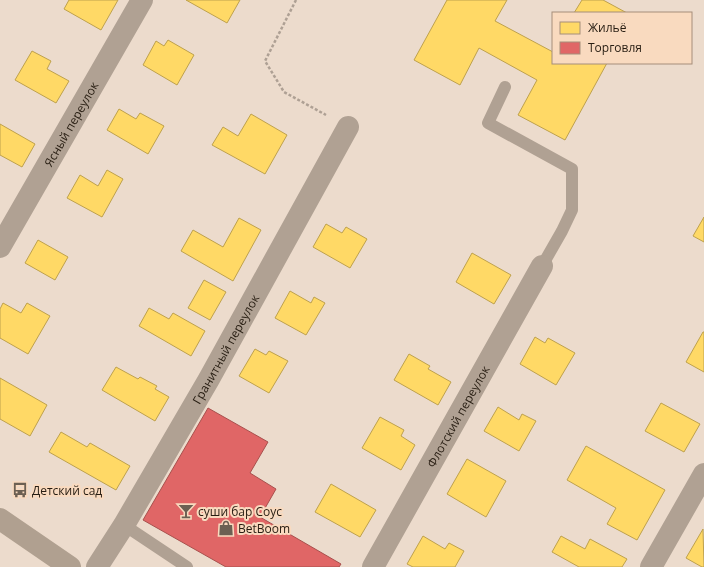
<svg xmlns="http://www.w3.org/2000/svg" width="704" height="567" viewBox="0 0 704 567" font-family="'Open Sans',sans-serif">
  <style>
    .homes { fill: #ffd966; stroke: #bea14d }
    .shops { fill: #e06666; stroke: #a8504d }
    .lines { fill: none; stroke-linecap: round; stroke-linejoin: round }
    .path { stroke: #aea094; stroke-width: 2.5; stroke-dasharray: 3 2; stroke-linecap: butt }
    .lane { stroke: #b0a193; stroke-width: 12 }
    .street { stroke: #b0a193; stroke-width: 22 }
    .secondary { stroke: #b0a090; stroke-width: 22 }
    .labels { text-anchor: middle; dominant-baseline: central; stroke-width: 4; stroke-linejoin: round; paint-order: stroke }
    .street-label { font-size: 12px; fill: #271d12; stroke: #f9dabf }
    .poi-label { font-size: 12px; fill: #271d12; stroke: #f9dabf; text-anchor: start }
  </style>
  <rect width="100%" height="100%" fill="#ecdbcc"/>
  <g class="homes">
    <polygon points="69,0 118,0 101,30 64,9"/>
    <polygon points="186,0 240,0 227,23"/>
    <polygon points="447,0 507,0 495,21 553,52 553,63 607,63 565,140 518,115 537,80 479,48 460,85 414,60"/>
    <polygon points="582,0 603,0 627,13 574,13"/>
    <polygon points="168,40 194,55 177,85 143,65 156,41 164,46"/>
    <polygon points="32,51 51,61 47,69 69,81 56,103 15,80"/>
    <polygon points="119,109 136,119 140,113 164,126 148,154 107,130"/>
    <polygon points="251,114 287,135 265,174 212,145 223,127 238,136"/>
    <polygon points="0,124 35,144 22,167 0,155"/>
    <polygon points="107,170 123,179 102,217 67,198 80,175 98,186"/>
    <polygon points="704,217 704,242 693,236"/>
    <polygon points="239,218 261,230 233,281 181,251 193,230 223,247"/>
    <polygon points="326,224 342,233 346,227 367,239 350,268 313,247"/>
    <polygon points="38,240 68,257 55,280 25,263"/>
    <polygon points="472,253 511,275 494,304 456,282"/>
    <polygon points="204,280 226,292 210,320 188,308"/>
    <polygon points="290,291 311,303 314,297 325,303 306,335 275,318"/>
    <polygon points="3,303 21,313 27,303 50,316 28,354 0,338 0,309"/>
    <polygon points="149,308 169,319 173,313 205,331 191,356 139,326"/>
    <polygon points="703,332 704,332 704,372 686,362"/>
    <polygon points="535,337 545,343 548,338 575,353 556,385 520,364"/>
    <polygon points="255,349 266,355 269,351 288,361 269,393 239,376"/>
    <polygon points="409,354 430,366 428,369 451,382 438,405 394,380"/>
    <polygon points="116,367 138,379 140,377 157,386 155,389 169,397 155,421 102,390"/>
    <polygon points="0,378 47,405 30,436 0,419"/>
    <polygon points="661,403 700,424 684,452 645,431"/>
    <polygon points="498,407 519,420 522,414 536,421 519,451 484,431"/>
    <polygon points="380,417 404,430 401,436 415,445 401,470 362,448"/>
    <polygon points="61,432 87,447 90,443 130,466 116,490 49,452"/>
    <polygon points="586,446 665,490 637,540 607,524 616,508 567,480"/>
    <polygon points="467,459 506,481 486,517 447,494"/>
    <polygon points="331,484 376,510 360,537 315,512"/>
    <polygon points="703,529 704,567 702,567 686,558"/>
    <polygon points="423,536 445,549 449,543 464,551 455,567 413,567 407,564"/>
    <polygon points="561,536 585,549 590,539 627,559 622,567 579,567 552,552"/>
  </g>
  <polygon class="shops" points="208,408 268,442 250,473 276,489 260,517 341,564 339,567 226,567 143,520"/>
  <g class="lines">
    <polyline class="path" points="296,0 265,61 284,92 326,115"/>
    <g class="lane">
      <polyline points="505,87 488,123 572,169 572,210 562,231 542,266"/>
      <polyline points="124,525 187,567"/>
    </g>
    <g class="street">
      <path id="s1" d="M0,247L142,0"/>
      <path id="s2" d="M97,567L124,525L209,379L348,127"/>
      <path id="s3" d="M373,567L542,266"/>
      <polyline points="651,567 704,474"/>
    </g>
    <polyline class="secondary" points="0,519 70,567"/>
  </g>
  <defs>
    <symbol id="bus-bare" viewBox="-9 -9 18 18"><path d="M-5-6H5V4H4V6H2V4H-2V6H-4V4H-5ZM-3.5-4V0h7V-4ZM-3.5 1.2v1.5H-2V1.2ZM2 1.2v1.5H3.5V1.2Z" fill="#6c6053" stroke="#f9dabf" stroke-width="2.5" paint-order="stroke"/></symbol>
    <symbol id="bar-bare" viewBox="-9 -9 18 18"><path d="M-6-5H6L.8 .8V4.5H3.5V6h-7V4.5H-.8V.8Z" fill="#6c6053" stroke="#f9dabf" stroke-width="2.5" paint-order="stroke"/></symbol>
    <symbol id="shop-bare" viewBox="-9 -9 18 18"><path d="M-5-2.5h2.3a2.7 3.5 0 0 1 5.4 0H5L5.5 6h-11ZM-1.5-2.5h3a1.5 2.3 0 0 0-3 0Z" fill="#6c6053" stroke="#f9dabf" stroke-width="2.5" paint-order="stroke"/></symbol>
  </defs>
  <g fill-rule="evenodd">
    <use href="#bus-bare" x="9" y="479" width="22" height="22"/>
    <use href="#bar-bare" x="175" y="500" width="22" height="22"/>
    <use href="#shop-bare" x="215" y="517" width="22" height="22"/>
  </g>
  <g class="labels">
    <g class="street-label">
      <text stroke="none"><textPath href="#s1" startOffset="142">Ясный переулок</textPath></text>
      <text stroke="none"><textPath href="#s2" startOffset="253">Гранитный переулок</textPath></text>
      <text stroke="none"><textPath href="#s3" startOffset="173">Флотский переулок</textPath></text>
    </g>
    <g class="poi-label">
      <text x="32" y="490">Детский сад</text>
      <text x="198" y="511">суши бар Соус</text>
      <text x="238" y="528">BetBoom</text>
    </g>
  </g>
  <rect x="552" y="12" width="140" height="52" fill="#f9dabf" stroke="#a58e7a"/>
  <rect x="560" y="22" width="20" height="12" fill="#ffd966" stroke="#a58e7a"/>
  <text x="588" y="32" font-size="12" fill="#271d12">Жильё</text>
  <rect x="560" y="42" width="20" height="12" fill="#e06666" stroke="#a58e7a"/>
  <text x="588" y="52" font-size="12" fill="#271d12">Торговля</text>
</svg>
